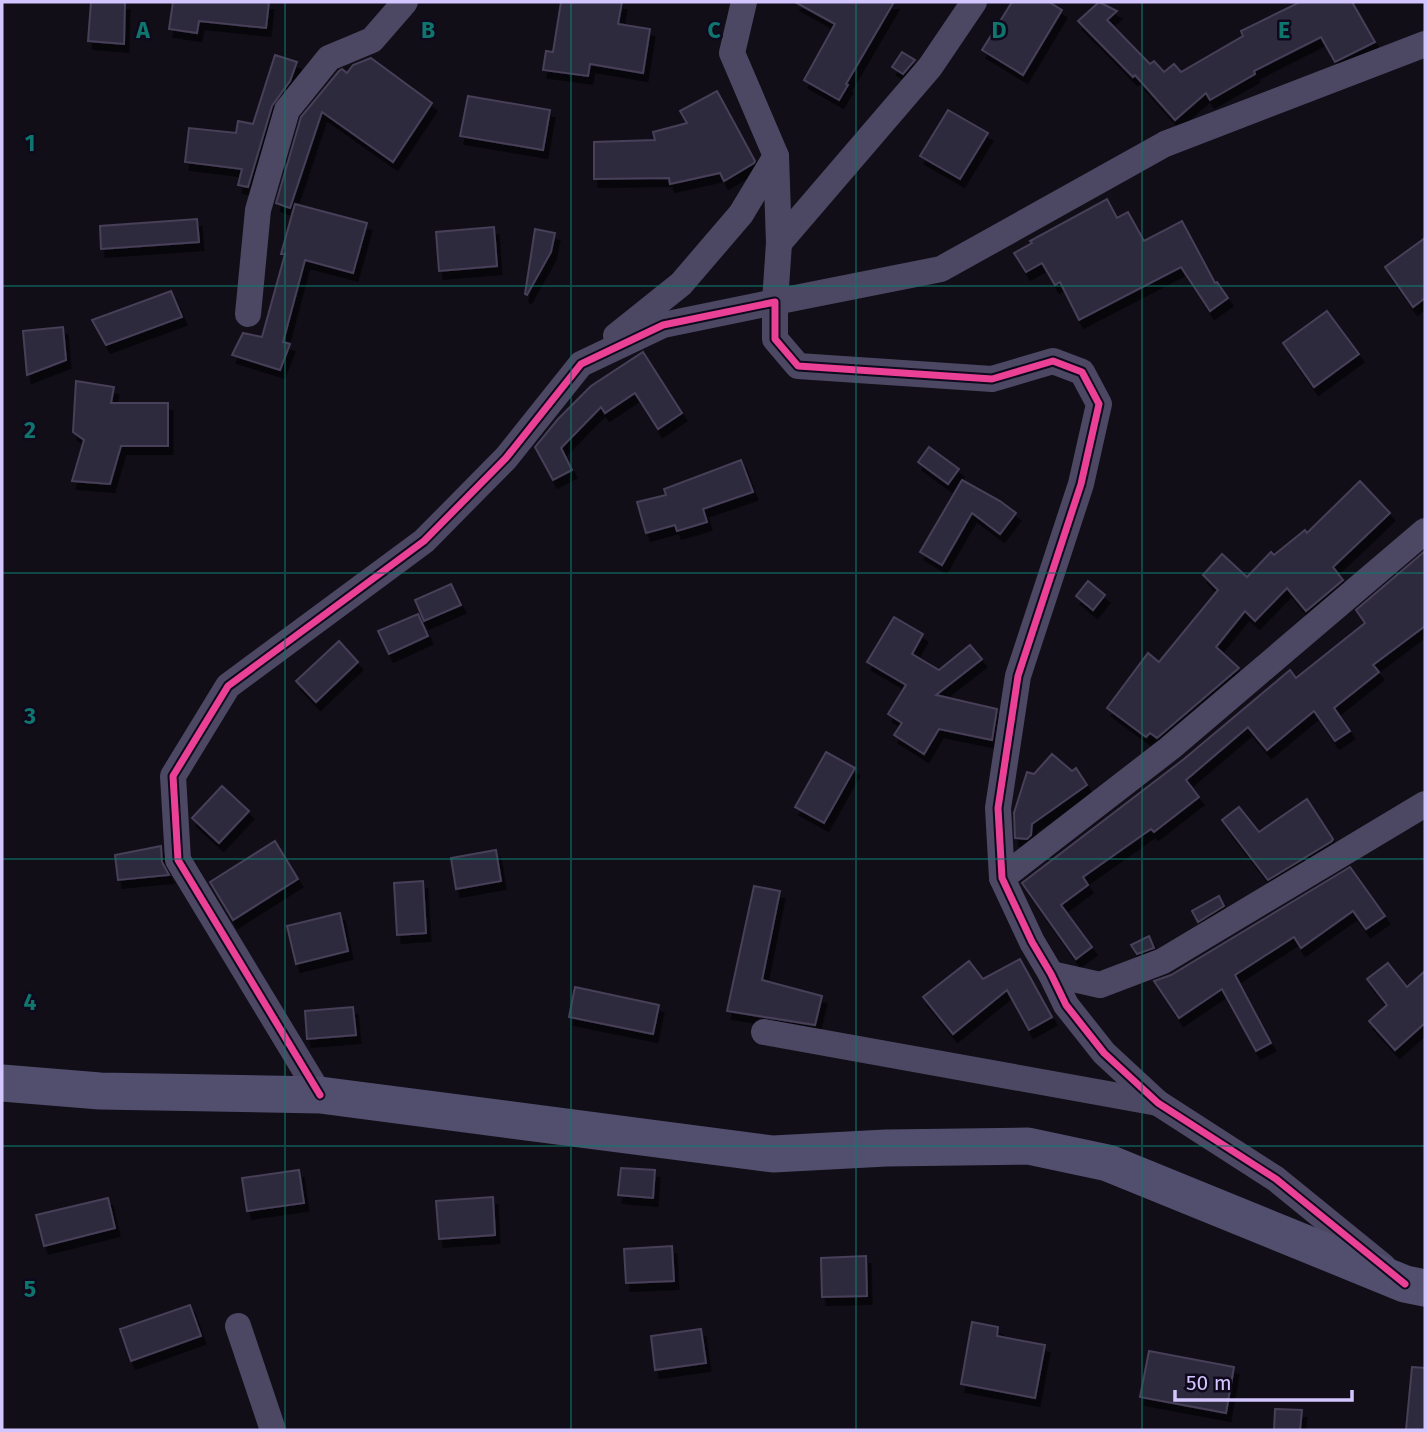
<svg xmlns="http://www.w3.org/2000/svg" width="1427" height="1432" viewBox="0 0 1427 1432" font-family="'Fira Sans',sans-serif">
  <style>
    .building { fill: #2f2a3c; stroke: #463f58; stroke-width: 2; filter: url(#shadow) }
    .lines { fill: none; stroke-linecap: round; stroke-linejoin: round }
    .street { stroke: #4c4863; stroke-width: 26 }
    .secondary { stroke: #524e6e; stroke-width: 37 }
    .cycleway-casing { stroke: #0f091d; stroke-width: 11 }
    .cycleway { stroke: #ea4096; stroke-width: 7 }
    .grid { fill: none; stroke: #0f766e; stroke-width: 2; stroke-opacity: 0.55 }
    .grid-label { font-size: 23px; text-anchor: middle; font-weight: bold; fill: #0f766e; stroke: #0f091d; stroke-width: 5; stroke-linejoin: round; paint-order: stroke }
  </style>
  <defs>
    <filter id="shadow"><feDropShadow dx="4.5" dy="8" stdDeviation="0" flood-color="#0009"/></filter>
  </defs>
  <rect width="100%" height="100%" fill="#110e18"/>
  <g class="building">
    <polygon points="91,2 125,2 124,44 88,41"/>
    <polygon points="173,2 269,2 266,28 199,21 197,33 169,29"/>
    <polygon points="561,2 622,2 618,24 650,29 643,73 590,64 588,76 543,70 546,51 553,52"/>
    <polygon points="795,2 894,2 846,84 848,85 839,100 804,80 835,24"/>
    <polygon points="1012,2 1049,2 1062,10 1023,75 982,50"/>
    <polygon points="1099,2 1117,11 1107,20 1150,64 1154,61 1164,72 1174,64 1181,72 1243,36 1241,31 1300,2 1352,2 1375,42 1335,62 1321,37 1254,71 1255,74 1210,100 1206,93 1175,120 1135,75 1133,77 1078,21"/>
    <polygon points="902,52 915,60 903,74 892,67"/>
    <polygon points="275,55 297,62 290,81 272,106 248,187 238,185 242,169 185,162 189,128 236,133 238,121 253,124"/>
    <polygon points="371,58 432,103 393,162 322,112 290,208 276,203 301,117 339,71 342,69 347,73 353,65"/>
    <polygon points="717,91 755,161 754,163 724,181 720,173 670,184 669,178 594,179 594,142 655,140 653,132 687,123 680,111"/>
    <polygon points="468,96 550,110 543,150 460,136"/>
    <polygon points="948,110 988,133 960,179 920,156"/>
    <polygon points="1107,199 1117,218 1128,212 1144,241 1182,221 1215,283 1217,282 1228,298 1210,311 1181,267 1079,320 1060,282 1055,285 1042,263 1026,272 1014,253 1032,243 1030,241"/>
    <polygon points="295,204 367,223 353,273 305,260 283,342 290,344 280,370 232,355 243,333 262,337 285,254 281,254"/>
    <polygon points="197,219 199,242 101,249 100,226"/>
    <polygon points="494,227 497,266 439,271 436,232"/>
    <polygon points="535,229 555,233 551,252 527,295 525,294"/>
    <polygon points="1425,238 1425,298 1413,307 1385,267"/>
    <polygon points="171,291 182,317 106,345 92,320"/>
    <polygon points="1327,311 1359,354 1314,387 1283,343"/>
    <polygon points="63,327 66,360 27,375 23,331"/>
    <polygon points="643,352 682,413 658,429 635,393 605,413 601,407 561,448 572,470 553,480 535,447 558,419 591,386"/>
    <polygon points="76,381 114,387 111,403 168,403 168,446 121,446 110,484 72,481 84,440 73,432"/>
    <polygon points="929,447 959,469 948,484 918,462"/>
    <polygon points="741,460 753,492 703,509 707,522 677,531 675,525 646,533 637,502 666,495 664,489"/>
    <polygon points="962,480 1000,501 1016,513 1000,534 972,513 942,565 920,552"/>
    <polygon points="1360,481 1390,513 1333,567 1343,580 1306,611 1287,588 1255,621 1245,611 1216,647 1239,668 1157,738 1150,733 1146,737 1107,708 1148,653 1159,662 1218,590 1203,575 1222,554 1247,577 1271,552 1274,555 1305,530 1307,533"/>
    <polygon points="1425,551 1425,626 1373,665 1379,672 1334,708 1350,731 1335,741 1314,711 1267,750 1248,727 1186,780 1199,797 1154,832 1151,829 1083,877 1088,885 1061,905 1092,947 1076,959 1022,883 1184,759 1290,670 1296,678 1365,623 1356,610"/>
    <polygon points="1088,581 1105,595 1093,610 1076,596"/>
    <polygon points="451,584 461,605 424,621 415,600"/>
    <polygon points="418,614 428,636 389,654 378,631"/>
    <polygon points="894,617 923,634 912,654 939,670 970,645 982,659 936,695 997,709 992,740 939,729 924,754 894,735 902,723 888,714 906,685 867,662"/>
    <polygon points="339,641 358,662 316,702 296,681"/>
    <polygon points="826,752 855,768 824,823 795,807"/>
    <polygon points="1052,754 1072,771 1076,768 1087,785 1032,824 1031,835 1027,839 1015,838 1014,813 1027,772 1034,774"/>
    <polygon points="222,786 249,811 219,843 192,818"/>
    <polygon points="1307,799 1333,839 1332,841 1268,880 1222,820 1239,807 1259,832"/>
    <polygon points="275,841 298,879 233,920 210,882"/>
    <polygon points="161,846 162,862 169,875 118,880 115,855"/>
    <polygon points="496,850 501,881 456,889 451,858"/>
    <polygon points="1350,867 1385,916 1366,929 1353,911 1301,948 1294,937 1235,975 1271,1043 1256,1051 1222,989 1179,1018 1154,981 1171,975"/>
    <polygon points="423,881 426,933 397,935 394,883"/>
    <polygon points="754,886 780,891 762,980 822,996 815,1025 727,1011"/>
    <polygon points="1219,896 1224,906 1198,922 1192,911"/>
    <polygon points="340,913 348,951 296,964 287,926"/>
    <polygon points="1149,936 1154,948 1137,954 1131,945"/>
    <polygon points="1020,959 1052,1017 1029,1030 1007,990 953,1034 923,997 969,961 983,979"/>
    <polygon points="1388,963 1407,987 1425,971 1425,1023 1395,1050 1369,1021 1387,1005 1367,979"/>
    <polygon points="575,987 659,1005 653,1034 569,1017"/>
    <polygon points="353,1007 356,1035 307,1039 305,1011"/>
    <polygon points="621,1168 655,1170 653,1198 618,1195"/>
    <polygon points="299,1170 304,1203 247,1211 242,1178"/>
    <polygon points="493,1197 495,1235 439,1239 436,1201"/>
    <polygon points="108,1198 115,1228 44,1246 36,1215"/>
    <polygon points="672,1246 674,1281 626,1283 624,1249"/>
    <polygon points="866,1256 867,1296 822,1297 821,1258"/>
    <polygon points="190,1305 201,1336 131,1361 120,1329"/>
    <polygon points="972,1322 998,1327 997,1336 1045,1345 1035,1398 961,1384"/>
    <polygon points="701,1329 706,1363 655,1370 651,1336"/>
    <polygon points="1149,1351 1234,1367 1226,1413 1140,1397"/>
    <polygon points="1412,1367 1425,1368 1425,1430 1406,1430"/>
    <polygon points="1275,1409 1302,1410 1300,1430 1274,1430"/>
  </g>
  <g class="lines">
    <g class="street">
      <polyline points="744,2 732,53 776,156 779,243 775,302 941,269 1165,144 1425,44"/>
      <polyline points="779,243 930,67 974,2"/>
      <polyline points="248,314 258,210 287,110 329,58 372,40 405,2"/>
      <polyline points="616,336 681,284 741,214 776,156"/>
      <polyline points="1002,878 1170,748 1425,531"/>
      <polyline points="1051,974 1100,985 1163,961 1425,804"/>
      <polyline points="764,1032 1158,1103"/>
      <polyline points="320,1095 178,860 173,776 228,686 424,541 506,458 581,364 663,325 775,302 775,339 798,366 992,379 1053,361 1082,372 1099,404 1081,484 1018,676 998,808 1002,878 1032,942 1051,974 1066,1005 1104,1053 1158,1103 1276,1179 1383,1266"/>
      <polyline points="238,1326 273,1430"/>
    </g>
    <polyline class="secondary" points="2,1083 100,1091 320,1095 773,1154 886,1148 1028,1146 1108,1163 1405,1284 1425,1288"/>
    <defs>
      <polyline id="cycleway" points="320,1095 178,860 173,776 228,686 424,541 506,458 581,364 663,325 775,302 775,339 798,366 992,379 1053,361 1082,372 1099,404 1081,484 1018,676 998,808 1002,878 1032,942 1051,974 1066,1005 1104,1053 1158,1103 1276,1179 1405,1284"/>
    </defs>
    <use href="#cycleway" class="cycleway-casing"/>
    <use href="#cycleway" class="cycleway"/>
  </g>
  <path class="grid" d="M285,2V1430M571,2V1430M856,2V1430M1142,2V1430M2,286H1425M2,573H1425M2,859H1425M2,1146H1425"/>
  <g class="grid-label">
    <text x="143" y="38">A</text>
    <text x="428" y="38">B</text>
    <text x="714" y="38">C</text>
    <text x="999" y="38">D</text>
    <text x="1284" y="38">E</text>
    <text x="30" y="151">1</text>
    <text x="30" y="438">2</text>
    <text x="30" y="724">3</text>
    <text x="30" y="1010">4</text>
    <text x="30" y="1297">5</text>
  </g>
  <rect width="1427" height="1432" fill="none" stroke="#d3c6ff" stroke-width="7"/>
  <path d="M1175 1390v10h177v-10" fill="none" stroke="#d3c6ff" stroke-width="3.5"/>
  <text x="1186" y="1390" font-size="21" fill="#d3c6ff" stroke="#0f091d" stroke-width="5" paint-order="stroke">50 m</text>
</svg>
